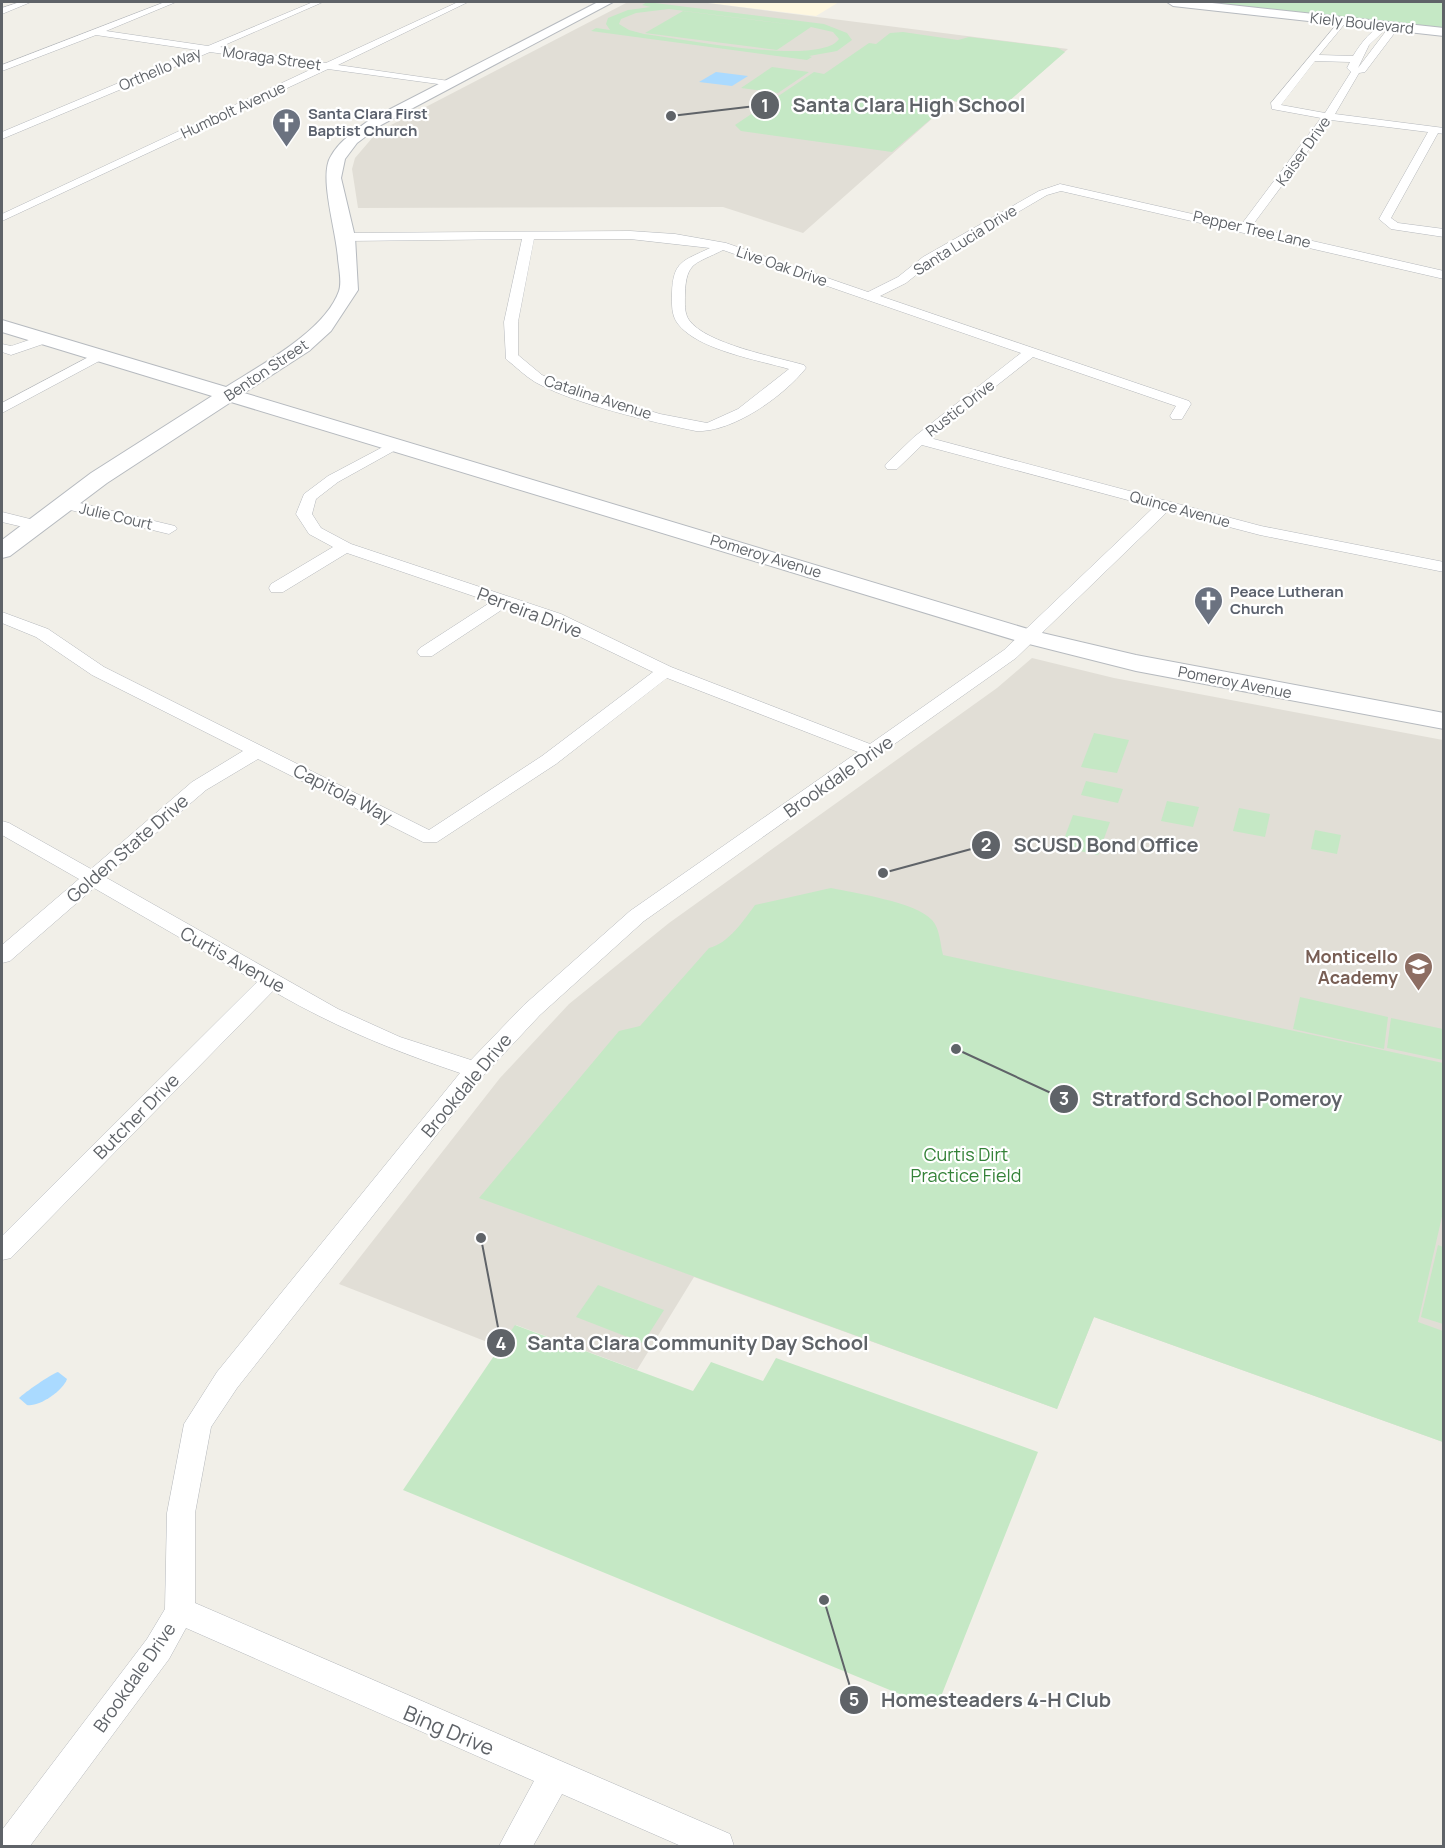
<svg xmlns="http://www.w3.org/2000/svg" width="1445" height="1848" viewBox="0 0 1445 1848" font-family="Manrope,sans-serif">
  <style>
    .commercial { fill: #fef7e0 }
    .education { fill: #e1ded6 }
    .green { fill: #c5e8c5; fill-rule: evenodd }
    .water { fill: #aadaff }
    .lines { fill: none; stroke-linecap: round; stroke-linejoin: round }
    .street-casing { stroke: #b5b8bc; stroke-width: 1 }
    .secondary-casing { stroke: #b6babf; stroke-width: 2 }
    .street { fill: #fff; fill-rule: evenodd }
    .secondary { fill: #fff; fill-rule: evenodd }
    .labels { text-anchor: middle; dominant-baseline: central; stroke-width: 4.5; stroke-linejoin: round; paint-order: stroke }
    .far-street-label { font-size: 15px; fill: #5f6368; stroke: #fff }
    .far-worship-label { font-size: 15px; font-weight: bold; fill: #5b616d; stroke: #fff; text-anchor: start }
    .street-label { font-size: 18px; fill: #5f6368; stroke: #fff }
    .education-label { font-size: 18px; font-weight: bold; fill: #785e54; stroke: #fff; text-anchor: end }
    .park-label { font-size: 18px; fill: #348238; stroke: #fff }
    .near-street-label { font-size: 21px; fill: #5f6368; stroke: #fff }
    .leader { fill: none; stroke: #5f6368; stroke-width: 2 }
    .callout-dot { fill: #5f6368; stroke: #fff; stroke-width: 2 }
    .mark-label { font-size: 18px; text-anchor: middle; font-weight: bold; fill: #fff }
    .callout-label { font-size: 20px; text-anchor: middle; font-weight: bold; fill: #5f6368; stroke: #fff; stroke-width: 4.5; stroke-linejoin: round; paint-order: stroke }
  </style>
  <rect width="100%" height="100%" fill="#f1efe8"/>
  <polygon class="commercial" points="700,2 839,2 816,16"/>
  <g class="education">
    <polygon points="628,2 700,2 1068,49 1001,108 952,101 803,233 723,207 358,208 352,169 355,158 373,137 391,125"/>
    <polygon points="1032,658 1114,678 1443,740 1443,1442 1094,1317 1057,1409 694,1277 637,1370 516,1325 500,1347 339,1284 500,1078 569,1004 669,923 997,688"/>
  </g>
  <g class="green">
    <path d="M647,2L824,24L847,33L852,40L837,51L809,56L812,57L807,60L591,31L596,28L610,30L606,24L608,18L628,10L651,7L642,5ZM669,9L795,25L683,11L645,33L777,50L811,27L833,32L839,39C820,67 678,38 644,34L629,30L619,24L621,19L636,13Z"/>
    <polygon points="1203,2 1443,2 1443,28"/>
    <polygon points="903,32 958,40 969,37 1058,48 1065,52 1009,101 989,99 976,104 952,101 892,152 741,131 735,125 814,72 824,74 869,43 876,44 890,33"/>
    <polygon points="772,67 809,72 778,93 741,88"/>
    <polygon points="1094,733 1129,740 1117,773 1081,767"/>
    <polygon points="1086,781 1123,789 1118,803 1081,795"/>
    <polygon points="1167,801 1199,807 1193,827 1161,821"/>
    <polygon points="1239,808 1270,814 1265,837 1233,831"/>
    <polygon points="1073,815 1110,822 1098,855 1061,847"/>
    <polygon points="1315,830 1341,835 1337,854 1311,849"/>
    <path d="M831,888C854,893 916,902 932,920C940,929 940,943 943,955L1443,1063V1212L1418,1322L1443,1331V1442L1094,1317L1057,1409L479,1198L619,1031L640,1026L709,948C728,944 744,920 755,905Z"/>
    <polygon points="1300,997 1388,1017 1384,1049 1293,1029"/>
    <polygon points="1391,1018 1443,1029 1443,1060 1387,1048"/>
    <polygon points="1438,1245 1443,1247 1443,1324 1421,1317"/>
    <polygon points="598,1285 664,1310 643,1343 576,1317"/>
    <polygon points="515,1325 693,1391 711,1362 763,1381 776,1358 1038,1452 936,1709 403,1490"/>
  </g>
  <g class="water">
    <polygon points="716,72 748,76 732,86 699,82"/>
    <path d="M58,1372L67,1379C63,1391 39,1407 27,1405L19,1398C24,1393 51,1374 58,1372Z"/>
  </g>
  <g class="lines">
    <defs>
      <g id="street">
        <polygon points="20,2 31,2 2,14 2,8"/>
        <polygon points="165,2 176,2 106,31 208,46 313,2 323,2 220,47 326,63 458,2 468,2 338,65 449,81 454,84 453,86 328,69 2,221 2,214 316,67 210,52 2,139 2,132 197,50 96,35 2,71 2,65"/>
        <path d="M1342,18L1347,21L1319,55L1353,56C1362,42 1371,29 1387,23L1396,31L1365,72L1359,73L1335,114L1444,128V134L1438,133L1391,218L1398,223L1444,229V237L1391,229L1379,219L1428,132L1331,120L1251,227L1444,271V279L1061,191L1047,195L931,263L906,283L880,296L1189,401L1191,404L1182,419H1172L1170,416L1176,406L1033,357L930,438L1261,526L1444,562V572L1260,535L1168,511L1016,658L644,921L540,1015L483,1076L237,1388L211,1427L195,1513V1603L730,1834L734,1846H681L562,1794L533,1846H499L534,1781L186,1628L169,1659L30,1846H2V1830L147,1639L165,1609L167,1513L184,1424L217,1372L460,1073C392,1050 335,1027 273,991L11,1258L2,1260V1236L257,982L94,888L10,961L2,963V945L79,879L2,835V821L9,823L91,869L192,782L243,751L92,675L36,637L2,623V612L48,629L104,667L429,830L542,756L653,672L549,622L506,607L432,656H420L417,652L420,648L491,602L347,553L283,592H271L269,588L271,584L333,547L309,534L296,514L304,494L328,476L396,440L403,444L401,447L338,482L316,499L312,514L321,528L351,544L561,614L671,667L870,744L1004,650L1154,507L922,445L897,469H887L885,466L887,463L914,437L1021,353L723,250C696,264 686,261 685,294C685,303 684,313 689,320C706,344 776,357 804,365L806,368C784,396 732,433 696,431C652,422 574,404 535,382C525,376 516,367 506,359L504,322L522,239L346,241L340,237L346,233L630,231L675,234L726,243L868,292L898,277L923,257L1039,191L1060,184L1241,225L1321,118L1272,109L1271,103ZM1384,31H1386L1358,68L1369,45ZM1315,61L1350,62L1347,68L1351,72L1325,113L1281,105ZM534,239H630L710,248C683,261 673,261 672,293C672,304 671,315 678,324C698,350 758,360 789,369L738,409L707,423L660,414L565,385L542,375L518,355V322ZM667,678L858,752L630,911L524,1005L471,1060L400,1037L338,1009L105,877L206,790L258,759L423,842H437L556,764Z"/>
        <polygon points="44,335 49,336 49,342 11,355 2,352 2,344 11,346"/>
        <polygon points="98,352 103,353 103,359 2,413 2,403"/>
        <polygon points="63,499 175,526 177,529 169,534 58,507 55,504"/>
        <polygon points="2,512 42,522 44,525 36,530 2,522"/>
      </g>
      <g id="secondary">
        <path d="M598,2H613L381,125L357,143L345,159L341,178L355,237L358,290L331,331L309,351L244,393L1038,632L1136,655L1444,713V729L1136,671L1021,642L231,402L107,483L10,556L2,558V540L91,473L212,396L2,332V320L226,387C261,365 325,331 339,291C342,283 339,268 338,259C337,233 318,176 331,156C340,140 356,130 371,119Z"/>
        <polygon points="1167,2 1203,2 1444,28 1444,36 1173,6"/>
      </g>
    </defs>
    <use href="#street" class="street-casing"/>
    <use href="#secondary" class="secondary-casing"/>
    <use href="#street" class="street"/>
    <use href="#secondary" class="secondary"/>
  </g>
  <defs>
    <symbol id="church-pin" viewBox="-11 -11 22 30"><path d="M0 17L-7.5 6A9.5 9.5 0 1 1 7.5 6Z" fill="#6b7280" stroke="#fff"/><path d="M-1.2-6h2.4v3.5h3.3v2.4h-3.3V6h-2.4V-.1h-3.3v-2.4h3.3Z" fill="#fff"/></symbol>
    <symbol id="school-pin" viewBox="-11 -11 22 30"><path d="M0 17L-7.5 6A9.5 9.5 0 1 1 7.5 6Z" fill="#8d6e63" stroke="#fff"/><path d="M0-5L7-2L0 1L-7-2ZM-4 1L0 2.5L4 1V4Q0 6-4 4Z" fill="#fff"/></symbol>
  </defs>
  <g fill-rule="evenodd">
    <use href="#church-pin" x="270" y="106" width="33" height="45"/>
    <use href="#church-pin" x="1192" y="584" width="33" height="45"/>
    <use href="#school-pin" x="1402" y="950" width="33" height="45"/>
  </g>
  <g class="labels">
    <g class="far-street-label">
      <text transform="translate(1362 23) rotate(6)">Kiely Boulevard</text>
      <text transform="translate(272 58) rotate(8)">Moraga Street</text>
      <text transform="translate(160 69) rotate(-23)">Orthello Way</text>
      <text transform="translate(233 110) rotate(-25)">Humbolt Avenue</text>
      <text transform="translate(1303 151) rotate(-54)">Kaiser Drive</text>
      <text transform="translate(1252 229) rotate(13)">Pepper Tree Lane</text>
      <text transform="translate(965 240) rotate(-32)">Santa Lucia Drive</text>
      <text transform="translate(782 266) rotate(19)">Live Oak Drive</text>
      <text transform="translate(266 370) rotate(-34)">Benton Street</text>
      <text transform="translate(598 397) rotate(18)">Catalina Avenue</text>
      <text transform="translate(960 408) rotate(-38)">Rustic Drive</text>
      <text transform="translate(1180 509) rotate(15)">Quince Avenue</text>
      <text transform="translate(116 516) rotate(13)">Julie Court</text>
      <text transform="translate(766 556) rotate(17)">Pomeroy Avenue</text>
      <text transform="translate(1235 682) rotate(11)">Pomeroy Avenue</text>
    </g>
    <g class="far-worship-label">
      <text x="308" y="113">Santa Clara First<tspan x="308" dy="17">Baptist Church</tspan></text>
      <text x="1230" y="591">Peace Lutheran<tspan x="1230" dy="17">Church</tspan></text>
    </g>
    <g class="street-label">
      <text transform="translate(530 612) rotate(21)">Perreira Drive</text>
      <text transform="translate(838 776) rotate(-35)">Brookdale Drive</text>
      <text transform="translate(343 793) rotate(27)">Capitola Way</text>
      <text transform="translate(127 848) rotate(-41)">Golden State Drive</text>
      <text transform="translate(233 959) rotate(29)">Curtis Avenue</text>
      <text transform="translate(466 1085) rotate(-50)">Brookdale Drive</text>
      <text transform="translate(136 1116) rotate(-45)">Butcher Drive</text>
      <text transform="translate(134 1677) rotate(-55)">Brookdale Drive</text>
    </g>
    <g class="education-label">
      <text x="1398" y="956">Monticello<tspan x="1398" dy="21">Academy</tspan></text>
    </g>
    <g class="park-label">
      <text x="966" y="1154">Curtis Dirt<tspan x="966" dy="21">Practice Field</tspan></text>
    </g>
    <g class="near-street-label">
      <text transform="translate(449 1730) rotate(23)">Bing Drive</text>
    </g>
  </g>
  <path class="leader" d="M671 116L765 105M883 873L986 845M956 1049L1064 1099M481 1238L501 1343M824 1600L854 1700"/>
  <g class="callout-dot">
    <circle cx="671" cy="116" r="6"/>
    <circle cx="883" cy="873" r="6"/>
    <circle cx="956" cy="1049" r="6"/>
    <circle cx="481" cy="1238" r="6"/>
    <circle cx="824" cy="1600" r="6"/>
    <circle cx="765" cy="105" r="15"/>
    <circle cx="986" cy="845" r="15"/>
    <circle cx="1064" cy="1099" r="15"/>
    <circle cx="501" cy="1343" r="15"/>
    <circle cx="854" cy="1700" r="15"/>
  </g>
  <g class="mark-label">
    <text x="765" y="112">1</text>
    <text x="986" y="851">2</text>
    <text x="1064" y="1105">3</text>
    <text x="501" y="1350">4</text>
    <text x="854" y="1706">5</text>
  </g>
  <g class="callout-label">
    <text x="909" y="112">Santa Clara High School</text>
    <text x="1106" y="852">SCUSD Bond Office</text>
    <text x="1217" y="1106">Stratford School Pomeroy</text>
    <text x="698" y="1350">Santa Clara Community Day School</text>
    <text x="996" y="1707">Homesteaders 4-H Club</text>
  </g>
  <rect width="1445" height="1848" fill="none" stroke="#5f6368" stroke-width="6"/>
</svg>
